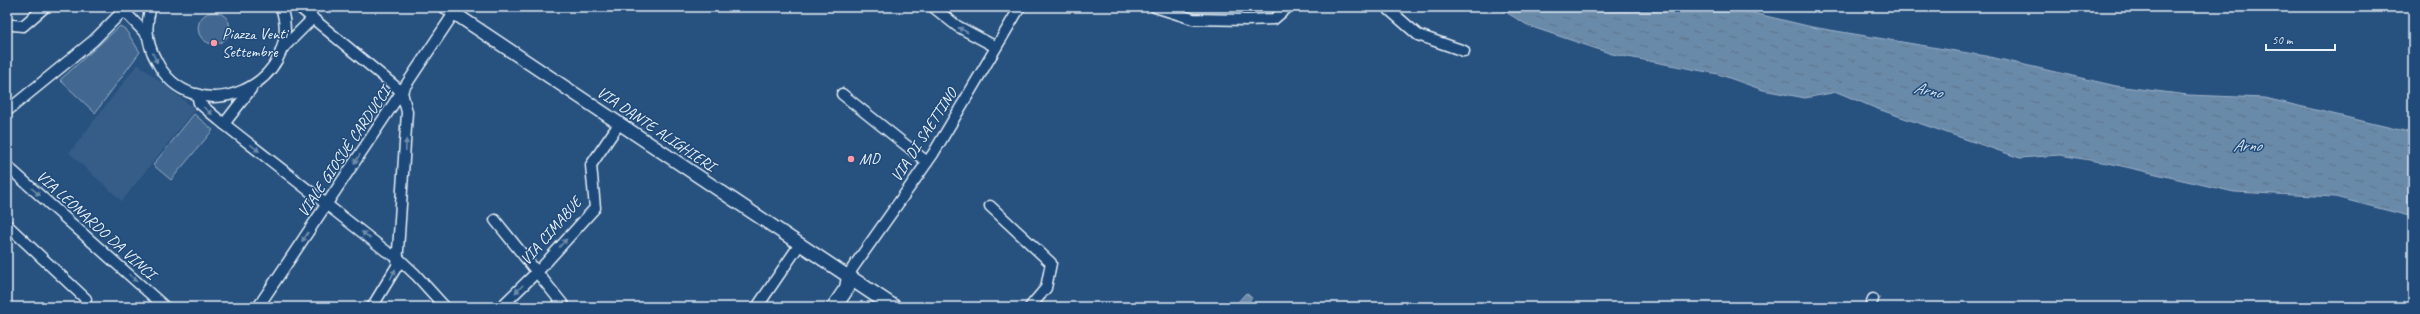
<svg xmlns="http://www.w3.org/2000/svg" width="2420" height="314" viewBox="0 0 2420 314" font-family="Caveat,sans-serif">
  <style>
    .built { fill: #355d88 }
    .green { fill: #436891; stroke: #96acc4 }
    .water { fill: url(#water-ripples); stroke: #9db3c9 }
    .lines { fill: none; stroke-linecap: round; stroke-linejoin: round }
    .minor-casing { stroke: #e8f1f8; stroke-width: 13 }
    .tertiary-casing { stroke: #e8f1f8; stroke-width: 15 }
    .secondary-casing { stroke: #e8f1f8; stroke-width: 17 }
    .minor { stroke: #1f4a7a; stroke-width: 10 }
    .tertiary { stroke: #1f4a7a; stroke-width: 12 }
    .secondary { stroke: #1f4a7a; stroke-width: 14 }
    .oneway { fill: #6f8dac }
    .poi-dot { fill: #ff9aa2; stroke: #1f4a7a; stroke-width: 1.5 }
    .labels { text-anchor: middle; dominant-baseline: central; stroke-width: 3; stroke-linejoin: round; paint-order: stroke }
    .poi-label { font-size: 16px; fill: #e8f1f8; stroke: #1f4a7a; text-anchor: start }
    .street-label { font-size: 16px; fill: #e8f1f8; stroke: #1f4a7a }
    .water-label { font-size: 17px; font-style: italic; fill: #d5e2ec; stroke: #1f4a7a }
  </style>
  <defs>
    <pattern id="water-ripples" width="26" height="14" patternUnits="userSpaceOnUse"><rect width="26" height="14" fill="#6b8aaa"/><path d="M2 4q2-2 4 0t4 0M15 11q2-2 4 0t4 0" fill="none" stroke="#5e7388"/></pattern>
  </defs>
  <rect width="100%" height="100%" fill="#27517f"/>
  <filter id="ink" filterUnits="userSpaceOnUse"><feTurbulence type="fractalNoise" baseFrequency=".025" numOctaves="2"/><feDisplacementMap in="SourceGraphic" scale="8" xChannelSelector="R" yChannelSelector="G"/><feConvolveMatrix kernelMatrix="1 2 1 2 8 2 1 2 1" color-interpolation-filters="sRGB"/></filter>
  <g filter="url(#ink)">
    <polygon class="built" points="138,64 195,109 122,201 69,153"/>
    <g class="green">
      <circle cx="214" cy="28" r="16"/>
      <polygon points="120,26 125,29 140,52 95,113 60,80"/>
      <polygon points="194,114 213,130 171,180 153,165"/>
    </g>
    <g class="water">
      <polygon points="1497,7 1728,7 1812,27 1986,56 2116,86 2188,95 2265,98 2413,133 2413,217 2335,197 2234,192 2113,164 2060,155 2020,158 1875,108 1837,92 1805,98 1763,90 1718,74 1612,54 1529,26"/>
      <polygon points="1246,293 1252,298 1244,307 1240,307 1236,304"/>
    </g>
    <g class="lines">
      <defs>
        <g id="minor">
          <path d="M151,7C145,25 147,44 156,60C192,134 307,86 281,7"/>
          <polyline points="299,7 402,92"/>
          <polyline points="933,7 957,26 996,47"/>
          <polyline points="1155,7 1193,19 1247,20 1274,19 1288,7"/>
          <polyline points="1386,7 1418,35 1464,51"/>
          <polyline points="123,10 148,36"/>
          <polyline points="13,25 23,26 45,7"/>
          <polyline points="281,50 313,18"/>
          <polyline points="197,94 199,103 219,120 386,251 398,258 416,275 445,307"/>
          <polyline points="842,94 927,162"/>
          <polyline points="7,111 93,41 127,7"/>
          <polyline points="224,124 251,89"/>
          <polyline points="7,166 165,307"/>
          <polyline points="990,206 1051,263 1046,288 1030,307"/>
          <polyline points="495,220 565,307"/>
          <polyline points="7,225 86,299"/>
          <polyline points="849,277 852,269 933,154 1020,7"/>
          <polyline points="258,307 454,13"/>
          <polyline points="372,307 397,266 407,112 402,92"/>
          <polyline points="501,307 542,267 595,208 591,165 619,124"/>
          <polyline points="757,307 800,244"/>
          <polyline points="1870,307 1873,299"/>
        </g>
        <polyline id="tertiary" points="445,7 849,277"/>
        <polyline id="secondary" points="834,307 847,288 849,277 894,307"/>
      </defs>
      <use href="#minor" class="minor-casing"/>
      <use href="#tertiary" class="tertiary-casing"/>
      <use href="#secondary" class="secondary-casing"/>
      <use href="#minor" class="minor"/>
      <use href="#tertiary" class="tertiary"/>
      <use href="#secondary" class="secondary"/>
    </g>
    <defs><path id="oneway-solid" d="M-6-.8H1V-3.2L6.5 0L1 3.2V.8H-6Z"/></defs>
    <g class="oneway">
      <use href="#oneway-solid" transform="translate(963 30) rotate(-152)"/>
      <use href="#oneway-solid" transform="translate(155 58) rotate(65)"/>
      <use href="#oneway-solid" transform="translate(208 111) rotate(39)"/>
      <use href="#oneway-solid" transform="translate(406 145) rotate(-88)"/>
      <use href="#oneway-solid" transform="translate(255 148) rotate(38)"/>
      <use href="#oneway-solid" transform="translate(357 159) rotate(123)"/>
      <use href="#oneway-solid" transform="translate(36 192) rotate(42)"/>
      <use href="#oneway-solid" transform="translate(366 235) rotate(-142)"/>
      <use href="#oneway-solid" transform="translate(305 237) rotate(124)"/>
      <use href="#oneway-solid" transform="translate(563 243) rotate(-47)"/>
      <use href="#oneway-solid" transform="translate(393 274) rotate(-63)"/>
      <use href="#oneway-solid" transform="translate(133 278) rotate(42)"/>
      <use href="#oneway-solid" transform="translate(519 289) rotate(135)"/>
    </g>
  </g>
  <g class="poi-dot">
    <circle cx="214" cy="43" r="4"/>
    <circle cx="851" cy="159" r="4"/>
  </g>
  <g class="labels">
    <g class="poi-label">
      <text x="222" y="34">Piazza Venti<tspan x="222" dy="18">Settembre</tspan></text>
      <text x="859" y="159">MD</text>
    </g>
    <g class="street-label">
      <text transform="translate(656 129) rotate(34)">VIA DANTE ALIGHIERI</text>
      <text transform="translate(924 135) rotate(-57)">VIA DI SAETTINO</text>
      <text transform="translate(344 152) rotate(-56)">VIALE GIOSUÈ CARDUCCI</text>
      <text transform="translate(96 225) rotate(42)">VIA LEONARDO DA VINCI</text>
      <text transform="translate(551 231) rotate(-49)">VIA CIMABUE</text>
    </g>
    <g class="water-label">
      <text transform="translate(1928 90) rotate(12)">Arno</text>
      <text x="2247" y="145">Arno</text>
    </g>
  </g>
  <rect width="2420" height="314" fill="none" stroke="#1f4a7a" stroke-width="24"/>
  <rect x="12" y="12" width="2396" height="290" fill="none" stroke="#e8f1f8" stroke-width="1.5" filter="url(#ink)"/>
  <path d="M2266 44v6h69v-6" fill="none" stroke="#e8f1f8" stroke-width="2"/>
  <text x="2272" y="44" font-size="12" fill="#e8f1f8" stroke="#1f4a7a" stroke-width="3" paint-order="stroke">50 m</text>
</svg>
